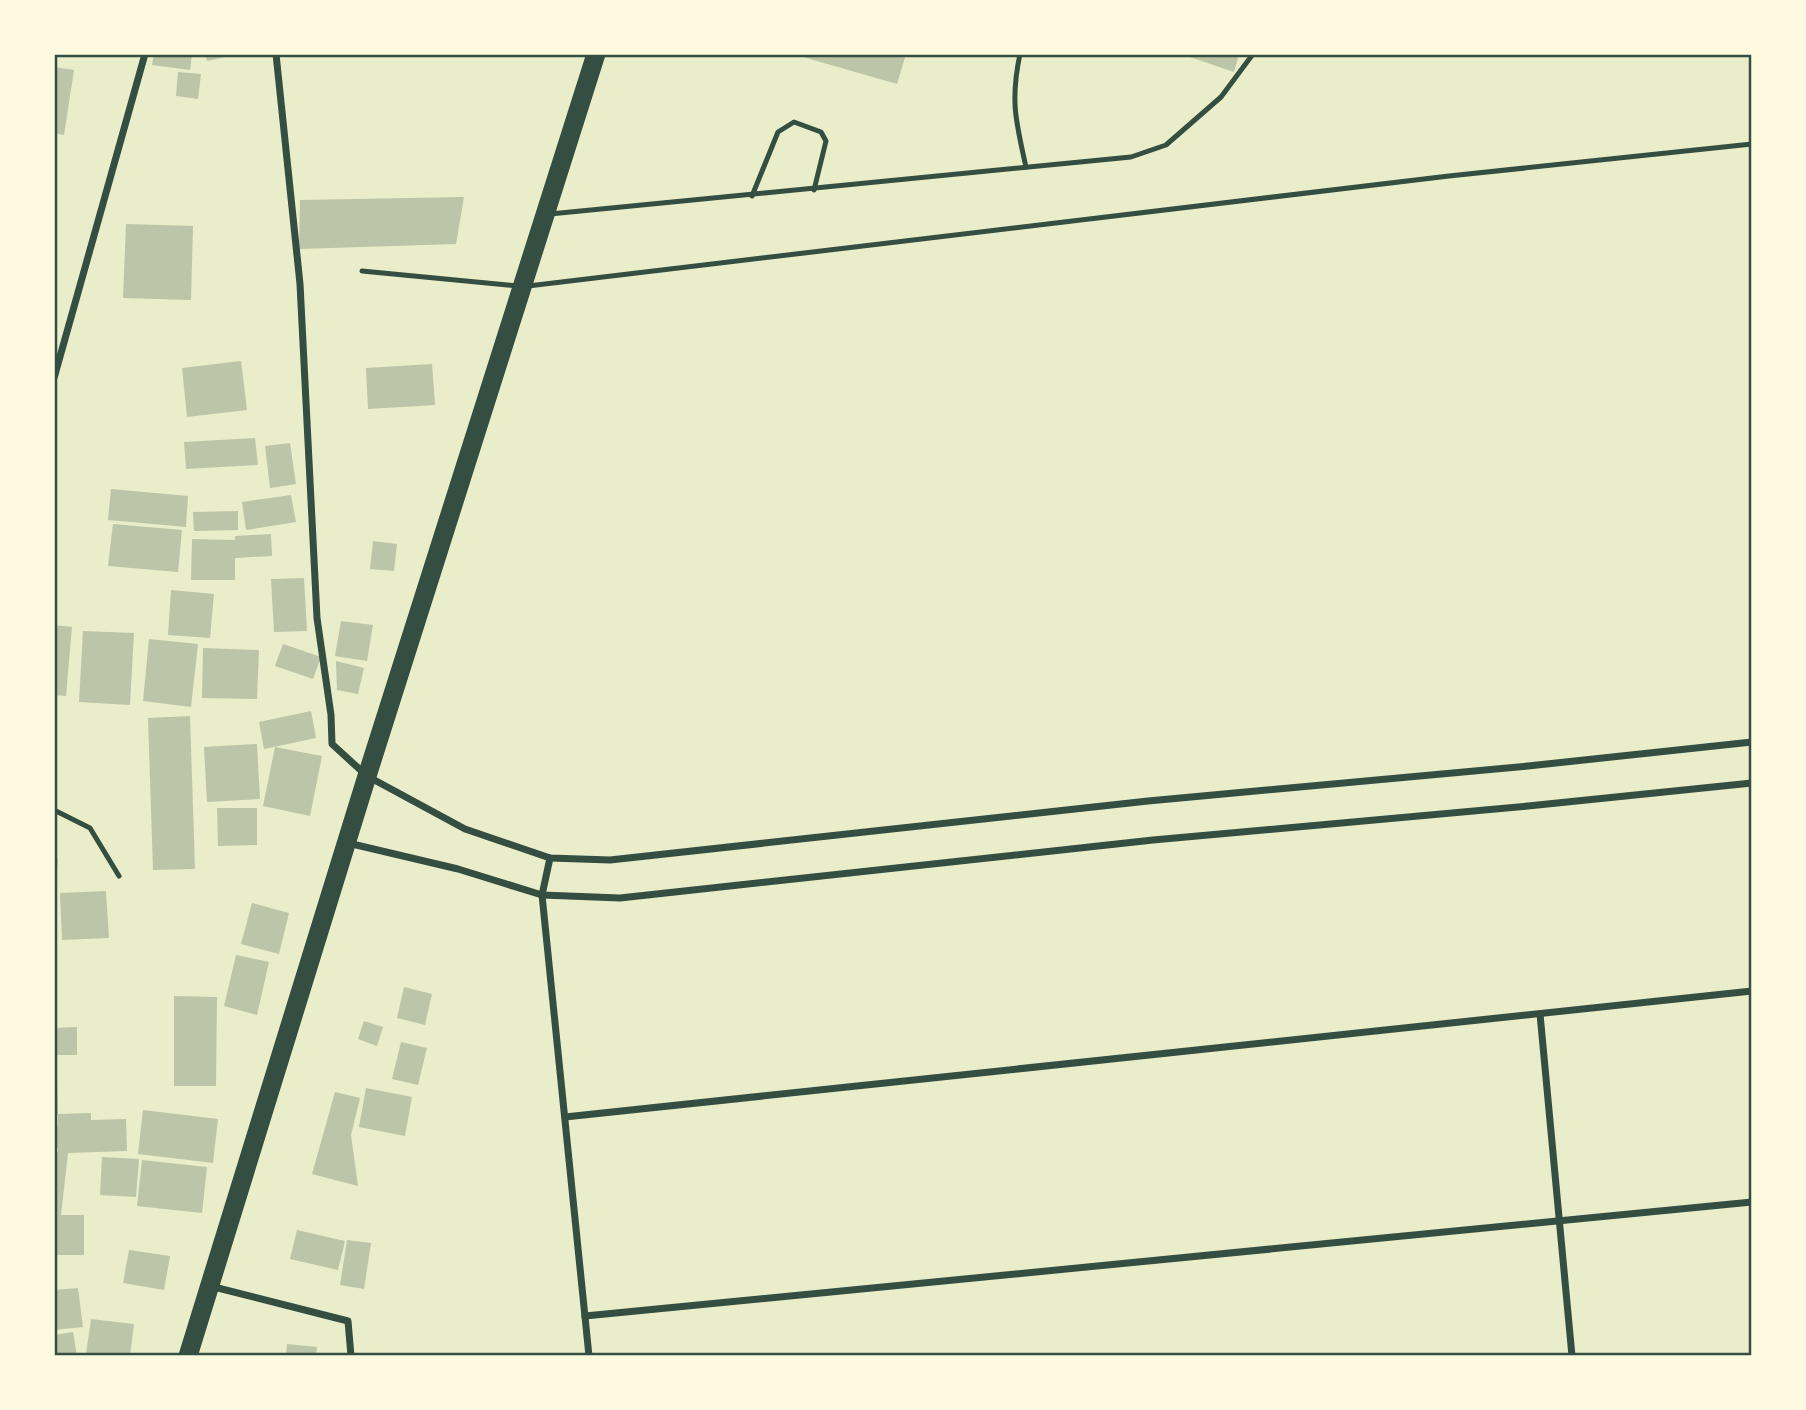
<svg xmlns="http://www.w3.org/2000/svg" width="1806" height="1410" viewBox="0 0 1806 1410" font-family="'Fira Sans',sans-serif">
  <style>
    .building { fill: #bcc5a7 }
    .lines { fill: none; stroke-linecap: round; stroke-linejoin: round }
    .service { stroke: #344e41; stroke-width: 5 }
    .minor { stroke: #344e41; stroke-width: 7 }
    .trunk { stroke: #344e41; stroke-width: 19 }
    .neatline { fill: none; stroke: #344e41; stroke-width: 2.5 }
  </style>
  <rect width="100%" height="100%" fill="#e9edc9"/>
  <g class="building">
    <polygon points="154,54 192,54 190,70 152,65"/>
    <polygon points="205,54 235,54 235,55 207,61"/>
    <polygon points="804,54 906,54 897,84 803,57"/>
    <polygon points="1181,54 1239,54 1234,72"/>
    <polygon points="54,67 74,70 64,135 54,133"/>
    <polygon points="178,72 201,74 198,99 176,96"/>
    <polygon points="464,197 456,244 299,249 300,200"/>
    <polygon points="126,224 193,226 191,300 123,298"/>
    <polygon points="241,361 247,410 187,417 182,368"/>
    <polygon points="432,364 435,405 368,409 366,368"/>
    <polygon points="255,438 258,465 186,469 184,442"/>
    <polygon points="290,443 296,484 270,488 265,446"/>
    <polygon points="111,489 188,496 186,527 108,520"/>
    <polygon points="291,495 296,522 246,530 242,502"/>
    <polygon points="238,511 238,530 194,531 193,512"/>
    <polygon points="113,524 182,530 178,572 108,566"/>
    <polygon points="271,534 272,556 235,558 235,580 191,580 192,539 235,540 235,536"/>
    <polygon points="373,541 397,544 394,571 370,569"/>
    <polygon points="304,578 307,631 274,632 271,579"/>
    <polygon points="171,590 214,594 210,638 168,635"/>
    <polygon points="341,621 373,625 367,661 335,656"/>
    <polygon points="54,625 72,627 66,696 54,695"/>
    <polygon points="83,631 134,633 130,705 79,702"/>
    <polygon points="149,639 198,644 191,707 143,701"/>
    <polygon points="283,644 321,657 313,679 275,666"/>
    <polygon points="203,648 259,650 257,699 202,698"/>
    <polygon points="336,661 364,668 358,694 337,690"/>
    <polygon points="311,711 316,738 264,749 259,722"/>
    <polygon points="190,716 195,869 153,870 148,718"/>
    <polygon points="257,744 260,799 207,802 204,747"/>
    <polygon points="275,747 322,756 310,816 263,806"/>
    <polygon points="217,808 257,808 257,845 218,846"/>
    <polygon points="54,859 58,859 56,889 54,889"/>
    <polygon points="106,891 109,938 62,940 60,893"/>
    <polygon points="252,903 289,913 279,954 241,944"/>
    <polygon points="236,955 269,962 257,1015 224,1006"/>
    <polygon points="404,987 432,994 425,1025 397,1018"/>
    <polygon points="174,996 217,997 216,1086 174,1086"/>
    <polygon points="364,1021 383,1027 377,1046 358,1039"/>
    <polygon points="77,1027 77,1055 54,1055 54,1028"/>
    <polygon points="401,1042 427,1048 418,1085 392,1079"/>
    <polygon points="54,1073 57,1073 58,1114 54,1114"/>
    <polygon points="366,1088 412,1097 405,1136 359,1127"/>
    <polygon points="335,1092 360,1098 351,1135 358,1186 312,1174"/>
    <polygon points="143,1110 218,1119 213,1163 138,1154"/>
    <polygon points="91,1113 91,1120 126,1119 127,1151 68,1153 61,1215 84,1215 84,1255 54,1255 54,1151 58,1152 58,1148 54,1148 54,1126 58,1126 58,1114"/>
    <polygon points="102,1157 139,1159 136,1197 100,1195"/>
    <polygon points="142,1160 207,1167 202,1213 137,1206"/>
    <polygon points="297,1230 345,1241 338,1270 290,1259"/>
    <polygon points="347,1240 371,1243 364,1289 340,1285"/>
    <polygon points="129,1250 170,1256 164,1290 123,1283"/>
    <polygon points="78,1288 83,1327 54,1330 54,1290"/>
    <polygon points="91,1319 134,1324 130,1356 86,1354"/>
    <polygon points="73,1332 77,1356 54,1356 54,1335"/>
    <polygon points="287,1344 317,1347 316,1356 286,1356"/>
  </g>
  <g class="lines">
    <g class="service">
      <path d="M1020,54C1010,101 1016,122 1026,167"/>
      <polyline points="752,196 778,132 794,122 821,132 826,141 814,190"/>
      <polyline points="550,214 1131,157 1166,145 1221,97 1253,54"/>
      <polyline points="362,271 518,286"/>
      <polyline points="528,286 1449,176 1752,144"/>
      <polyline points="54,810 90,828 119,876"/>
    </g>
    <g class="minor">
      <polyline points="276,54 300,284 317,618 331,715 332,744 367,776 465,829 550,858 610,860 1148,801 1528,766 1752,742"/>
      <polyline points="54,378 145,54"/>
      <polyline points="348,843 458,869 542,895 620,898 1153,840 1528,806 1752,783"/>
      <polyline points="550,858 542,895 589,1356"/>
      <polyline points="1540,1014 1572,1356"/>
      <polyline points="565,1117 1752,991"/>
      <polyline points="210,1286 348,1321 351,1356"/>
      <polyline points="585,1316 1752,1202"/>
    </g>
    <polyline class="trunk" points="188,1356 367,776 596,54"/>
  </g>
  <rect width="1806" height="1410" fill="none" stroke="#fefae0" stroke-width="112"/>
  <rect x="56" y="56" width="1694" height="1298" class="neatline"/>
</svg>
